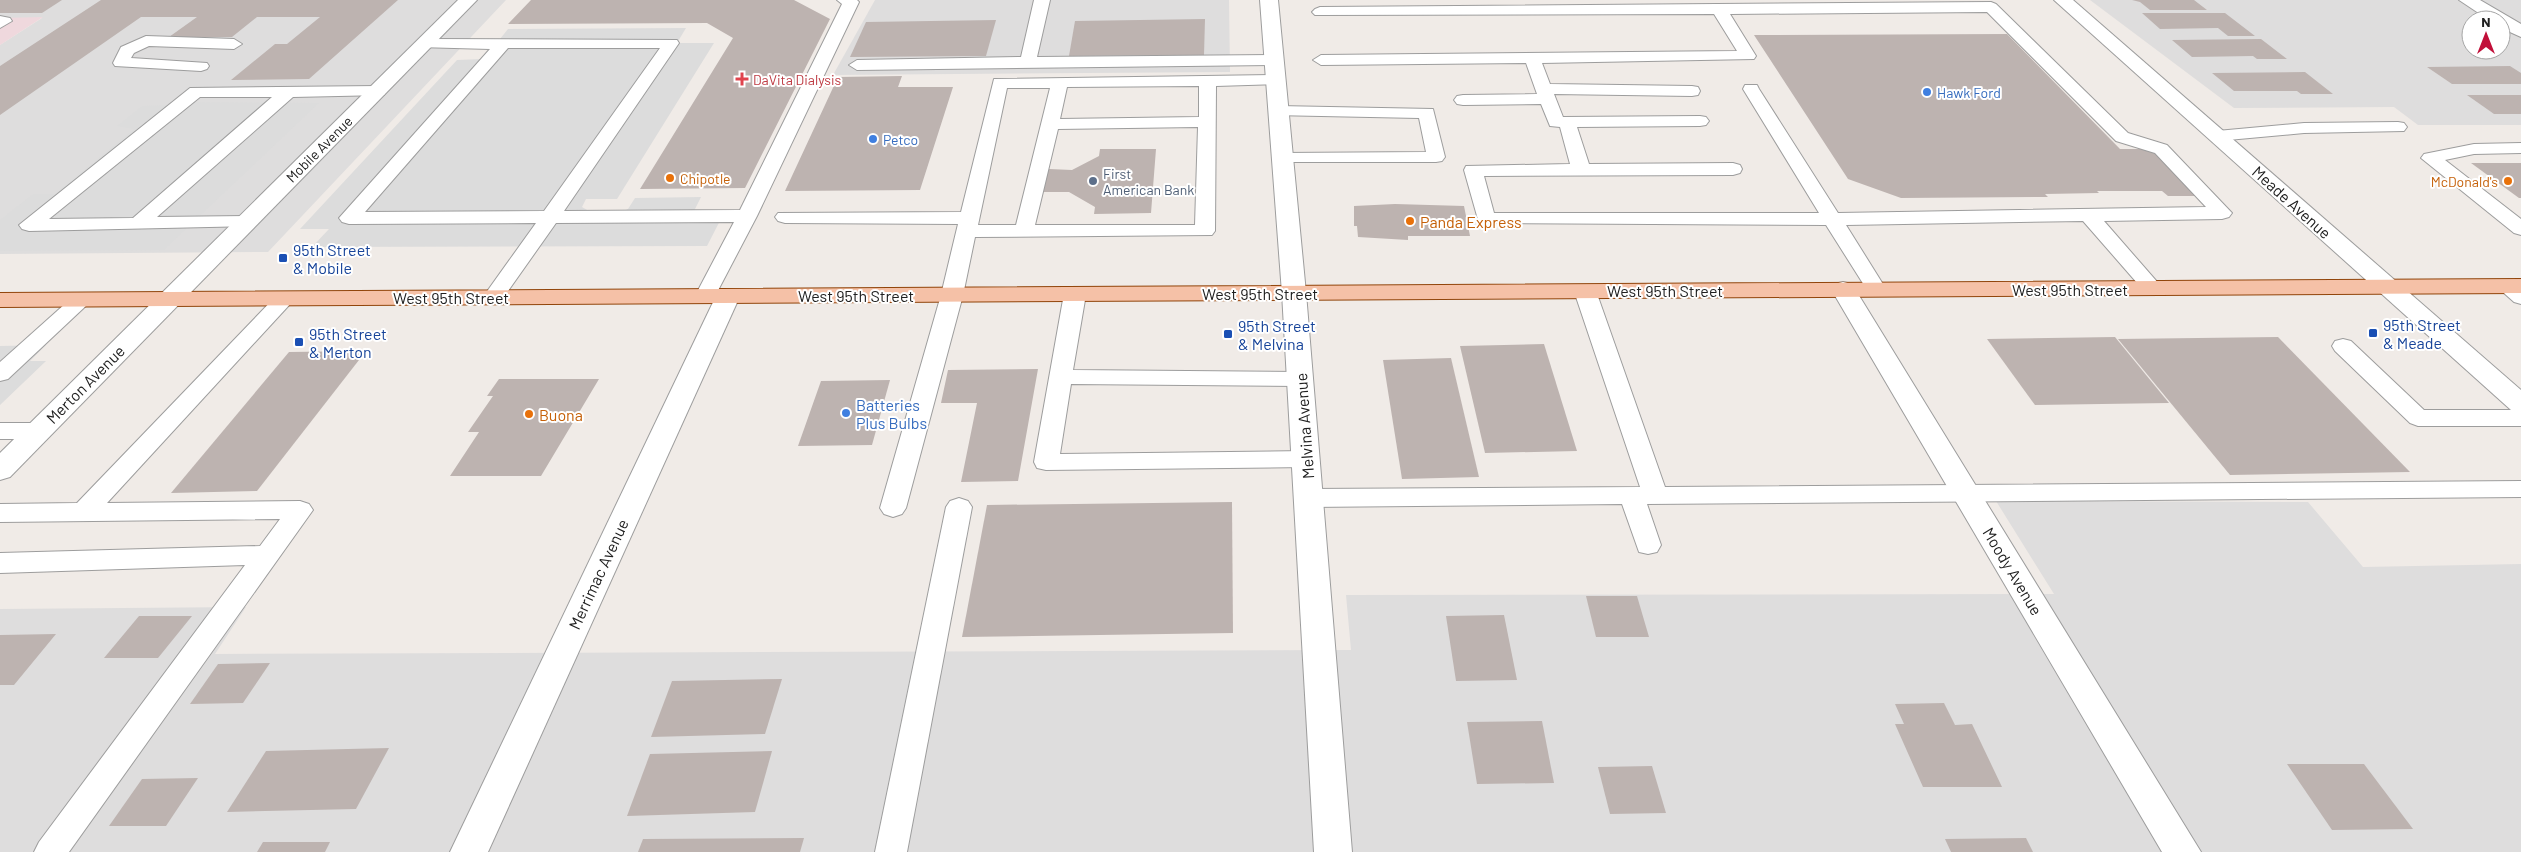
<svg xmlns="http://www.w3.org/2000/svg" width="2521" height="852" viewBox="0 0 2521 852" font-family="Barlow,sans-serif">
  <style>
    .residential { fill: #dedddd; fill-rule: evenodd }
    .commercial { fill: #efd8dd }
    .parking { fill: #dcdcdc }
    .building { fill: #bdb3b0 }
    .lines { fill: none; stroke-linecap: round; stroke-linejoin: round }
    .lane-casing { stroke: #9d9d9d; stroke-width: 2 }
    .street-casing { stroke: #9d9d9d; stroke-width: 2 }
    .primary-casing { stroke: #91450b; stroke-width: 2 }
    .lane { fill: #fff; fill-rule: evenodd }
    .street { fill: #fff; fill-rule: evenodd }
    .primary { fill: #f5c1a7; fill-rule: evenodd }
    .health-dot { fill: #e0444e; stroke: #fff; stroke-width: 2 }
    .shop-dot { fill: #3f7fe0; stroke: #fff; stroke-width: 2 }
    .food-dot { fill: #e8710a; stroke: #fff; stroke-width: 2 }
    .service-dot { fill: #5c6f8a; stroke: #fff; stroke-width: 2 }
    .transit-dot { fill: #1a4fb4; stroke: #fff; stroke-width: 2 }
    .labels { text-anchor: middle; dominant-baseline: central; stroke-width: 4; stroke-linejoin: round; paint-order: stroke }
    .far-health-label { font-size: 14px; fill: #be3a42; stroke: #fff; text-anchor: start }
    .far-shop-label { font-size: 14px; fill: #366cbe; stroke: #fff; text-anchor: start }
    .far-street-label { font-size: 14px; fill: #202020; stroke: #fff }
    .far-service-label { font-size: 14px; fill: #4e5e75; stroke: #fff; text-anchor: start }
    .far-food-label { font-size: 14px; fill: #c56008; stroke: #fff; text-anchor: start }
    .street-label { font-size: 16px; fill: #202020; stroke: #fff }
    .food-label { font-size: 16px; fill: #c56008; stroke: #fff; text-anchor: start }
    .transit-label { font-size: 16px; fill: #164399; stroke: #fff; text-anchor: start }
    .shop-label { font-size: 16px; fill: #366cbe; stroke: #fff; text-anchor: start }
  </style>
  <rect width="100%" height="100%" fill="#f0ebe7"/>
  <g class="residential">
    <polygon points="0,0 506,0 268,252 0,254 0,45 42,18 0,18"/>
    <polygon points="875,0 1229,0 1230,72 833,75"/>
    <path d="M2090,0H2521V125H2418L2394,107L2234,108ZM2471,20H2501V50H2471Z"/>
    <polygon points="1996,501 2308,502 2363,567 2521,564 2521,852 0,852 0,609 246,607 215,654 1351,650 1346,595 2054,594"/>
  </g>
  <polygon class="commercial" points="43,17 0,45 0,18"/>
  <g class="parking">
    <polygon points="686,28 677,43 714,43 617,199 586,199 582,207 587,210 621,212 628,209 635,198 701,197 694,211 725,211 707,246 312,247 329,229 300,229 457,60 484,59 508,29"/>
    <polygon points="172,102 319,103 164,250 0,251 0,220 33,194 55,194 134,129 117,126 142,106 166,105"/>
    <polygon points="46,345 30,361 46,361 0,405 0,346"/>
  </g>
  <g class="building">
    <polygon points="0,0 62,0 42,13 0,13"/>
    <polygon points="101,0 398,0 309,79 231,80 275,44 287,44 320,17 257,17 232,37 169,37 197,17 141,17 0,115 0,66"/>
    <polygon points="531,0 794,0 830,19 745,188 640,189 733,38 707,23 508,24"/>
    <polygon points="2132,0 2194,0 2207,10 2150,10 2140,2"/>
    <polygon points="2142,13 2225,13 2255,36 2228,36 2218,28 2160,29"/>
    <polygon points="1205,19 1204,55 1069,56 1075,21"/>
    <polygon points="996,20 986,56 850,57 866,22"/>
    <polygon points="2007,34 2120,149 2157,149 2205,196 2168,196 2162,191 2097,191 2099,193 2045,194 2048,197 1901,198 1848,179 1754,35"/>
    <polygon points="2261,39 2287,59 2257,59 2253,56 2192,57 2172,40"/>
    <polygon points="2510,66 2521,73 2521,84 2452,84 2427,67"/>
    <polygon points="2305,72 2333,94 2301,94 2297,91 2234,91 2212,73"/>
    <polygon points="902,76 898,87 953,87 920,190 785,191 838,77"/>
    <polygon points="2467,95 2521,95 2521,114 2494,114"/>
    <polygon points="1100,149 1156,149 1151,213 1094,214 1095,207 1069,192 1044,192 1032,186 1035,175 1049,169 1072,170 1099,156"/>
    <polygon points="2471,163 2521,163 2521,198 2519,198"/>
    <polygon points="1395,204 1464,206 1470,236 1408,236 1408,240 1358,237 1357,226 1354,226 1354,206"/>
    <polygon points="2115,337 2169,403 2035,405 1987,339"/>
    <polygon points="2278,337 2410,472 2230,475 2118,339"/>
    <polygon points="1544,344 1577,451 1485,453 1460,346"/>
    <polygon points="366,351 257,491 171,493 289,352"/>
    <polygon points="1451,358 1479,477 1402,479 1383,360"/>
    <polygon points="1038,369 1018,481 961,482 977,403 941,403 948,370"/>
    <polygon points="499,379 599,379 541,476 450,476 479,432 468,432 493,396 487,396"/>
    <polygon points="890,380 872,445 798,446 821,381"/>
    <polygon points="1232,502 1233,633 962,637 987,505"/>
    <polygon points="1586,596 1637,596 1649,637 1596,637"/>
    <polygon points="1504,615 1517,680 1456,681 1446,616"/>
    <polygon points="139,616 192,616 158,658 104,658"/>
    <polygon points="56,634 14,685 0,685 0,635"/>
    <polygon points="270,663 243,703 190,704 218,664"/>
    <polygon points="782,679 765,734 651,737 672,681"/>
    <polygon points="1944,703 1955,725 1972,724 2002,787 1923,787 1895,724 1904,724 1895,704"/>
    <polygon points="1542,721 1554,783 1477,784 1467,722"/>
    <polygon points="389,748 356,809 227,812 266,751"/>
    <polygon points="772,751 755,812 627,816 650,754"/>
    <polygon points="2287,764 2364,764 2413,829 2332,830"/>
    <polygon points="1652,766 1666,813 1610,814 1598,767"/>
    <polygon points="198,778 166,826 109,826 142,779"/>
    <polygon points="804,838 800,852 638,852 643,839"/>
    <polygon points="2026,838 2033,852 1951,852 1945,839"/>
    <polygon points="263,842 330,842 325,852 257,852"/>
  </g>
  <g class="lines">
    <defs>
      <g id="lane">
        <path d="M837,0H857L859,2L757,216L713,300L706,302L699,300L695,296L734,222L556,223L501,301L494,303L487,301L483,297L536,223L349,224L342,222L339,218L490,49L418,47L416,44L418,41L424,39L677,40L679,43L564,211L740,210L842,4ZM508,48H660L544,211L365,212Z"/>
        <polygon points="1034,0 1050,0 1037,57 1274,55 1282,60 1274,65 857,70 849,65 857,60 1021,57"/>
        <path d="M1991,2L1996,4L2128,133L2167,145L2232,213L2229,217L2222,219L2104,221L2159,284L2162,288L2159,292L2152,294L2145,292L2083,221L1846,225L1886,289L1883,293L1876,295L1869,293L1826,225L1479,223L1464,170L1466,166L1570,164L1560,127L1550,126L1541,104L1463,105L1457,104L1454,100L1457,96L1463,95L1537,94L1526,63L1321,65L1313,60L1321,55L1737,51L1714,14L1315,15L1312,12L1315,9L1320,7ZM1987,12L2116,141L2155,153L2206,207L1838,213L1759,89L1757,85H1745L1743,89L1819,213H1494L1484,176L1733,175L1740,173L1742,169L1740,165L1733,163L1589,164L1577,127L1700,126L1706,125L1709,121L1706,117L1700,116L1563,117L1554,94L1692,96L1698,95L1700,91L1698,87L1692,86L1550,84L1542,63L1754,59L1756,56L1730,14Z"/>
        <polygon points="0,16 10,18 12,21 0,28"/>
        <polygon points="146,36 234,39 242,44 234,49 149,46 134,53 131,58 207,63 209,66 207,69 201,71 115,66 113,63 121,47"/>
        <path d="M1276,75L1282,76L1284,80L1282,84L1216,86L1215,231L1212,235L975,237L963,295L906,508L902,514L893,517L884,514L880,508L941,295L958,224L785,223L778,221L775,217L778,213L961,212L994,79ZM1199,86V117L1060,119L1067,87ZM1007,88H1050L1016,225H978ZM1198,127L1195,225H1035L1058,129Z"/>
        <path d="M378,86L384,87L386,91L384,95L293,97L157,217L247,216L254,218L257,222L254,226L29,231L22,229L19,225L190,88ZM200,97H272L133,218L49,219Z"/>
        <polygon points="1278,106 1433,109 1445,157 1442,161 1436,162 1276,162 1273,158 1276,154 1282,153 1426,152 1419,118 1272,115 1269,111 1272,107"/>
        <polygon points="2398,122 2404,123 2407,127 2404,131 2304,133 2217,141 2211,140 2208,136 2211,132 2217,131 2304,123"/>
        <polygon points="2521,143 2521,153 2474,154 2445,160 2521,219 2521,235 2514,233 2421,158 2424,154 2474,144"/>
        <polygon points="2506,280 2513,282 2521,288 2521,304 2514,302 2496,286 2499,282"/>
        <polygon points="1585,285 1592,287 1596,291 1665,487 2521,481 2521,497 1647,504 1661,545 1657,552 1648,554 1639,552 1622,504 1308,507 1299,504 1295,498 1299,492 1308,489 1640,487 1574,291 1578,287"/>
        <polygon points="1075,288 1082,290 1086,294 1073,370 1300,372 1308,374 1311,379 1308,384 1300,386 1071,384 1060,454 1306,451 1315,453 1318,459 1315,465 1306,467 1046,470 1037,468 1034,462 1064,294 1068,290"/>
        <polygon points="285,292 292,294 296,298 292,302 107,503 300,501 309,504 313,510 69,852 34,852 39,842 245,565 0,573 0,553 260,546 280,519 0,522 0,504 77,503 278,294"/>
        <polygon points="82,293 89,295 93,299 89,303 8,379 0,381 0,362 75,295"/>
        <polygon points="2343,339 2351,341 2424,410 2521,410 2521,426 2418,426 2410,423 2335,351 2332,346 2335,341"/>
        <polygon points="0,423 39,423 47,426 51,431 47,436 39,439 0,439"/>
        <polygon points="959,498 968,501 972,507 907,852 875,852 946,507 950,501"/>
      </g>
      <g id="street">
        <polygon points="458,0 477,0 10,477 0,480 0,453"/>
        <polygon points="1260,0 1278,0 1306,293 1352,852 1314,852 1282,293"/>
        <polygon points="2054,0 2073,0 2521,390 2521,413 2511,410"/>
        <polygon points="2459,0 2480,0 2521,24 2521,37 2501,28 2501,20 2489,20"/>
        <polygon points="1843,282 1852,284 1855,289 2201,852 2162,852 1831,289 1834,284"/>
        <polygon points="728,289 737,291 740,296 488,852 450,852 716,296 719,291"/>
      </g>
      <polygon id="primary" points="2521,279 2521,293 0,307 0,293"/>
    </defs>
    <use href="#lane" class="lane-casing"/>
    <use href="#street" class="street-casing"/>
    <use href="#primary" class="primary-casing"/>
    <use href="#lane" class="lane"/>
    <use href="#street" class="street"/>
    <use href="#primary" class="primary"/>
  </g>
  <path class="health-dot" d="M739.5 71.5h5v5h5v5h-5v5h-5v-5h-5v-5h5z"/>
  <g class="shop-dot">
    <circle cx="1927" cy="92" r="5"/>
    <circle cx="873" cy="139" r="5"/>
    <circle cx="846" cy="413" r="5"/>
  </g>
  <g class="food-dot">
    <circle cx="670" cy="178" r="5"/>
    <circle cx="2508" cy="181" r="5"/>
    <circle cx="1410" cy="221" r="5"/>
    <circle cx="529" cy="414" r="5"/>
  </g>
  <circle class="service-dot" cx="1093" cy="181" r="5"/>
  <g class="transit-dot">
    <rect x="278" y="253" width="10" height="10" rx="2.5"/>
    <rect x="2368" y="328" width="10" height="10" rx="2.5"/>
    <rect x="1223" y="329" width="10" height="10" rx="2.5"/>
    <rect x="294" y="337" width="10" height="10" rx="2.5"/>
  </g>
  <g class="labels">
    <g class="far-health-label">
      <text x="753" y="79">DaVita Dialysis</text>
    </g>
    <g class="far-shop-label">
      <text x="1937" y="92">Hawk Ford</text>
      <text x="883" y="139">Petco</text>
    </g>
    <g class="far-street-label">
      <text transform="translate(319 149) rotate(-45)">Mobile Avenue</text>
    </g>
    <g class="far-service-label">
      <text x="1103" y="173">First<tspan x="1103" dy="16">American Bank</tspan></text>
    </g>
    <g class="far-food-label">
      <text x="680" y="178">Chipotle</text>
      <text x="2498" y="181" text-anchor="end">McDonald's</text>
    </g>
    <g class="street-label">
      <text transform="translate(2292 202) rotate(42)">Meade Avenue</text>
      <text x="2070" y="289">West 95th Street</text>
      <text x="1665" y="290">West 95th Street</text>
      <text x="1260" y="293">West 95th Street</text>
      <text x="856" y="295">West 95th Street</text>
      <text x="451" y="297">West 95th Street</text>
      <text transform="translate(85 384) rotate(-45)">Merton Avenue</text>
      <text transform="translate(1304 426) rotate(-94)">Melvina Avenue</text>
      <text transform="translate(2013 571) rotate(59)">Moody Avenue</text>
      <text transform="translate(598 574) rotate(-65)">Merrimac Avenue</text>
    </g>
    <g class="food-label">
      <text x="1420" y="221">Panda Express</text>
      <text x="539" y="414">Buona</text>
    </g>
    <g class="transit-label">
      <text x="293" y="249">95th Street<tspan x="293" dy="18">&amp; Mobile</tspan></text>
      <text x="2383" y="324">95th Street<tspan x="2383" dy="18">&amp; Meade</tspan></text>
      <text x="1238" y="325">95th Street<tspan x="1238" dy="18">&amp; Melvina</tspan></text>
      <text x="309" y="333">95th Street<tspan x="309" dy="18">&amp; Merton</tspan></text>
    </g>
    <g class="shop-label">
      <text x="856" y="404">Batteries<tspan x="856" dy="18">Plus Bulbs</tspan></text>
    </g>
  </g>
  <g transform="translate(2486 35)"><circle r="24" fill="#ffffff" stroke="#a6a6a6"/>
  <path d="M0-4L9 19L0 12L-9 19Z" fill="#c10f39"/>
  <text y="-8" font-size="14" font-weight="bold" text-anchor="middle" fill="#202020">N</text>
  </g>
</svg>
